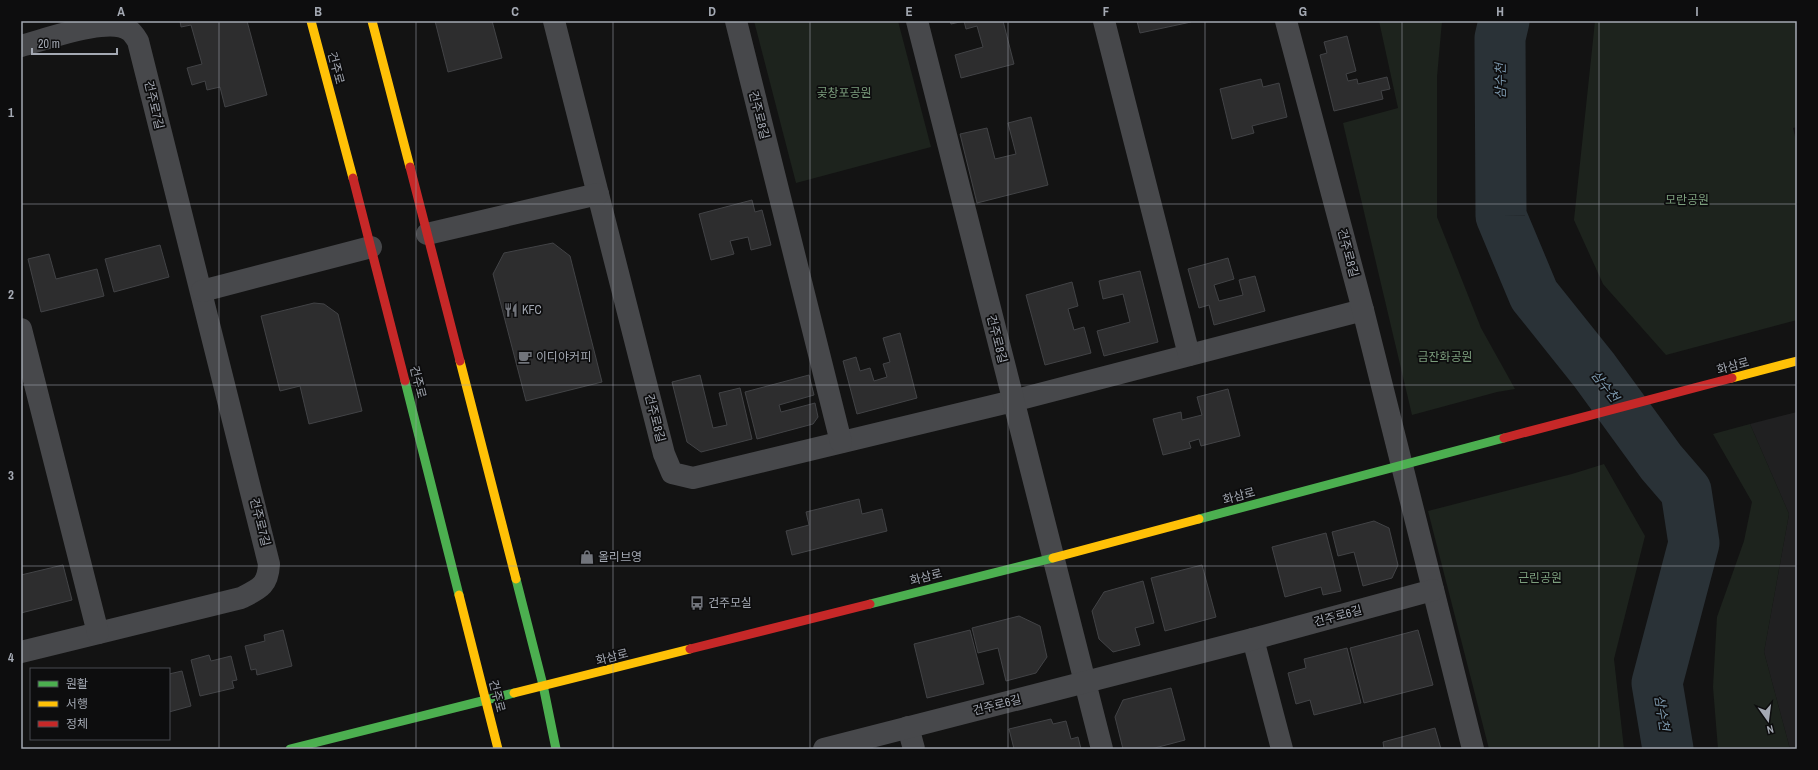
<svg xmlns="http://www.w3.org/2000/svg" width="1818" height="770" viewBox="0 0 1818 770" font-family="'Archivo Narrow','Noto Sans KR',sans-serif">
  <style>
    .built { fill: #202021 }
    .green { fill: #1d231d }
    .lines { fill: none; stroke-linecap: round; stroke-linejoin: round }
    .river { stroke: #2a3237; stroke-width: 51 }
    .building { fill: #2d2d2e; stroke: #424346 }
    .street { stroke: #47484b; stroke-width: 22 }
    .fast { stroke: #4caf50; stroke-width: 9 }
    .slow { stroke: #ffc107; stroke-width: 9 }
    .jam { stroke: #c62828; stroke-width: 9 }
    .grid { fill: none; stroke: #a4a9b3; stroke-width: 1; stroke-opacity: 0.55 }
    .labels { text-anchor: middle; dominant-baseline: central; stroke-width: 3.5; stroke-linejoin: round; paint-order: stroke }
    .street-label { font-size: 12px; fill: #a4a9b3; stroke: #0d0d0e }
    .park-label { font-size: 12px; fill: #7c9e7d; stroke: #0d0d0e }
    .poi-label { font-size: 12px; fill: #a4a9b3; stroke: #0d0d0e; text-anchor: start }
    .water-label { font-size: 13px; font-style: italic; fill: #7c98ad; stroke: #0d0d0e }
    .neatline { fill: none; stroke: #a4a9b3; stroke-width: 1.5 }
    .grid-label { font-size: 13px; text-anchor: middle; font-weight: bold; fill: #a4a9b3 }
  </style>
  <rect width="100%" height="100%" fill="#131313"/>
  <polygon class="built" points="1797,412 1797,749 1790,749 1764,652 1789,514 1750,424"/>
  <g class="green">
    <polygon points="754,21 898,21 931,147 796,183"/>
    <polygon points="1379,21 1442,21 1437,77 1437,217 1481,328 1515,389 1497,392 1412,415 1343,123 1398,108"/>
    <polygon points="1595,21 1797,21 1797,127 1793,128 1797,144 1797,320 1666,355 1603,284 1574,220"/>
    <polygon points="1750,424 1789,514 1764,652 1790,749 1718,749 1713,687 1717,617 1744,541 1752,502 1713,434"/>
    <polygon points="1604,464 1645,536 1614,659 1624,749 1489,749 1428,511 1572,474"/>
  </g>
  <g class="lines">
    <polyline class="river" points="1504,21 1500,38 1501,216 1534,295 1594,370 1661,462 1686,491 1694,543 1657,683 1668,749"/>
  </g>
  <g class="building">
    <polygon points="180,21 247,21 267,95 225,107 220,87 207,90 205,81 192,85 187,68 202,64 191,25 181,27"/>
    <polygon points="435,21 492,21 502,58 448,72"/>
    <polygon points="950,21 1003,21 1014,64 961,78 955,55 983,47 977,26 966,29 964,21 951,24"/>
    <polygon points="1137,21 1190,21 1191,22 1140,33"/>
    <polygon points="1347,36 1356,71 1346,74 1348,81 1357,79 1358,84 1387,77 1390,89 1381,91 1383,99 1334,111 1320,55 1327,53 1324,42"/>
    <polygon points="1261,79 1263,87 1279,83 1287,117 1252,126 1254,133 1232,139 1220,89"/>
    <polygon points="1031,117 1048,185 977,203 960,134 987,128 995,159 1016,154 1008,123"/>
    <polygon points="752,200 755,212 762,210 771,245 751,250 748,237 730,241 734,254 711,260 699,214"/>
    <polygon points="553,243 570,256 602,382 526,401 493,274 504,253"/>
    <polygon points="160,245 169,277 114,292 105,259"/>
    <polygon points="49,254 56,279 97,269 104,296 41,312 28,259"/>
    <polygon points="1228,258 1234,279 1214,285 1219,301 1243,295 1239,280 1255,276 1265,311 1214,325 1209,305 1199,308 1188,269"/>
    <polygon points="1140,271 1158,342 1104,356 1097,331 1130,322 1123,294 1103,299 1099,281"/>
    <polygon points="1072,282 1078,306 1068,309 1074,330 1084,327 1091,353 1045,365 1026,295"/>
    <polygon points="314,303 324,304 338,314 362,411 309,424 300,386 280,391 261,316"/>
    <polygon points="900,333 917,398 857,414 843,361 856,357 860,371 870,368 874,381 887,377 883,364 890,362 883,338"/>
    <polygon points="700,375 713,428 727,425 719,393 740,388 752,439 701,452 687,442 672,382"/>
    <polygon points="809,375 814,395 779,405 781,412 815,403 818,417 813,424 757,439 745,392"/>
    <polygon points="1228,389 1240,436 1201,446 1199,439 1189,442 1191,448 1163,455 1153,419 1181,412 1182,420 1202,415 1197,397"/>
    <polygon points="859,499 862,514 882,509 887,531 792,555 786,531 809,525 806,512"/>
    <polygon points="1374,521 1389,528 1398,565 1392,578 1363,586 1354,552 1338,556 1332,532"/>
    <polygon points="1326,533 1341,591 1323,595 1321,587 1285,597 1272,547"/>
    <polygon points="63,565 72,600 21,613 21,575"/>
    <polygon points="1202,565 1216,617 1165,631 1151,578"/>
    <polygon points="1143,581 1154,623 1135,628 1140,645 1113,652 1099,639 1092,611 1104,592"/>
    <polygon points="1019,616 1040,626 1047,657 1036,673 1006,681 998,648 978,653 972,628"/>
    <polygon points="283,630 292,666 257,675 256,669 251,670 245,646 265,641 264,635"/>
    <polygon points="970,630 984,684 927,698 914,644"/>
    <polygon points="1418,630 1433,685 1364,703 1350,648"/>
    <polygon points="1347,648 1361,703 1314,715 1310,700 1296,704 1288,673 1306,668 1304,659"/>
    <polygon points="209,655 211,661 231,656 237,680 232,681 234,688 200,696 191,660"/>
    <polygon points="182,671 191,706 169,712 169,674"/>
    <polygon points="1171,688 1185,740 1151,749 1123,749 1115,717 1123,700"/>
    <polygon points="1051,719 1053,724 1066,721 1071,739 1078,737 1081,749 1014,749 1009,729"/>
    <polygon points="1435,728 1441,749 1384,749 1383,742"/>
  </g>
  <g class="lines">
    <g class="street">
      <polyline points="554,21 664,454 672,473 693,478 1013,401 1363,310"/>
      <polyline points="736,21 841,442"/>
      <polyline points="917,21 1102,749"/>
      <polyline points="1104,21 1189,355"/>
      <polyline points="1286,21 1363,310 1473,749"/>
      <path d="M21,46C45,40 110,15 130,31C133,33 136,38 138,41L269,564C268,586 259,589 241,598L21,652"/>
      <polyline points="427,234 598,194"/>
      <polyline points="202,291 371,247"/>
      <polyline points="21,329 98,633"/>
      <polyline points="1253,639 1282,749"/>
      <polyline points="908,727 914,749"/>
      <polyline points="824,749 1253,639 1433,590"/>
    </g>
    <g class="fast">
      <polyline points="405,381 459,595"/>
      <polyline points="1199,519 1504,438"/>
      <polyline points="516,579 543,685 556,749"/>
      <polyline points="870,604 1053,558"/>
      <polyline points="290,749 514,693"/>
    </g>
    <g class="slow">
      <polyline points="311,21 353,178"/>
      <polyline points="372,21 410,167"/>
      <polyline points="460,361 516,579"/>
      <polyline points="1732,378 1797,361"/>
      <polyline points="1053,558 1199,519"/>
      <polyline points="459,595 498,749"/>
      <polyline points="514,693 690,649"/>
    </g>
    <g class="jam">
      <polyline points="410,167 460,361"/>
      <polyline points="353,178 405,381"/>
      <polyline points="1504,438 1732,378"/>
      <polyline points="690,649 870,604"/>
    </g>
  </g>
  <path class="grid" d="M219,21V749M416,21V749M613,21V749M810,21V749M1008,21V749M1205,21V749M1402,21V749M1599,21V749M21,204H1797M21,385H1797M21,566H1797"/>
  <defs>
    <symbol id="restaurant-bare" viewBox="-9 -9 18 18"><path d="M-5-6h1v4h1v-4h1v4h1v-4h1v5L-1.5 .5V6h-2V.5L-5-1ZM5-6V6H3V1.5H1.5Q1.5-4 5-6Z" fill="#71747b" stroke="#0d0d0e" stroke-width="2.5" paint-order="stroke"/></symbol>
    <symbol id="cafe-bare" viewBox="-9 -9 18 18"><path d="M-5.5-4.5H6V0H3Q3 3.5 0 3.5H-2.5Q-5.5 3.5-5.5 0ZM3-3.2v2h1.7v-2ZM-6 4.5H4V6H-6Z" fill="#71747b" stroke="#0d0d0e" stroke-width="2.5" paint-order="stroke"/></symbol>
    <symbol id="shop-bare" viewBox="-9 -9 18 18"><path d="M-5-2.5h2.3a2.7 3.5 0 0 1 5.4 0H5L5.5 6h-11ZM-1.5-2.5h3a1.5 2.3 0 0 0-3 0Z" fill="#71747b" stroke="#0d0d0e" stroke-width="2.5" paint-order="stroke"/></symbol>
    <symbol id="bus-bare" viewBox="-9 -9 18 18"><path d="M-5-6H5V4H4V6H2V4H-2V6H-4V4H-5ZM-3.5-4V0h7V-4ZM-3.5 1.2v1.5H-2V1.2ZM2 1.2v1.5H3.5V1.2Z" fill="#71747b" stroke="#0d0d0e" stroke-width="2.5" paint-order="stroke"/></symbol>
  </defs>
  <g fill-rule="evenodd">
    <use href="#restaurant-bare" x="501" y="300" width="20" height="20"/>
    <use href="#cafe-bare" x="515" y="347" width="20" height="20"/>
    <use href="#shop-bare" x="577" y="547" width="20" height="20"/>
    <use href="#bus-bare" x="687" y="593" width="20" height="20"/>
  </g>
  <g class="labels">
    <g class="street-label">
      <text transform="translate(336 68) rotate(75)">건주로</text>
      <text transform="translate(154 105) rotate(77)">건주로7길</text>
      <text transform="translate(759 115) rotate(76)">건주로8길</text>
      <text transform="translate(1348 253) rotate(75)">건주로8길</text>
      <text transform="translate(997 339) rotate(76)">건주로8길</text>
      <text transform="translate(1733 366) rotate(-15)">화삼로</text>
      <text transform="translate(418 382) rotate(76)">건주로</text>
      <text transform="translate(655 418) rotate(76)">건주로8길</text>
      <text transform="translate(1239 496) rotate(-15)">화삼로</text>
      <text transform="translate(260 522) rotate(76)">건주로7길</text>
      <text transform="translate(926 577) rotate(-14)">화삼로</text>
      <text transform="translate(1338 616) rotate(-15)">건주로6길</text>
      <text transform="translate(612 657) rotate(-14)">화삼로</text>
      <text transform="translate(497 696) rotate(76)">건주로</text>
      <text transform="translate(997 705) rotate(-14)">건주로6길</text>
    </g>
    <g class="park-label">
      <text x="844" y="93">곶창포공원</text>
      <text x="1687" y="200">모란공원</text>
      <text x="1445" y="357">금잔화공원</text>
      <text x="1540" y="578">근린공원</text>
    </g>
    <g class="poi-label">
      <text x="522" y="310">KFC</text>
      <text x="536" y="357">이디야커피</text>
      <text x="598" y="557">올리브영</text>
      <text x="708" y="603">건주모실</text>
    </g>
    <g class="water-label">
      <text transform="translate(1500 81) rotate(-90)">삼수천</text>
      <text transform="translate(1605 386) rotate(52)">삼수천</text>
      <text transform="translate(1662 713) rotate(81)">삼수천</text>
    </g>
  </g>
  <rect width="1818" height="770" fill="none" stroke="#0d0d0e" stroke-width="44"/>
  <rect x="30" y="668" width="140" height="72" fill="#0d0d0e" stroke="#494b50"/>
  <rect x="38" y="681" width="20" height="6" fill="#4caf50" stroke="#494b50"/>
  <text x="66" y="688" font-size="12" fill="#a4a9b3">원활</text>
  <rect x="38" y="701" width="20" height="6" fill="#ffc107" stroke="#494b50"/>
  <text x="66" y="708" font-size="12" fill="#a4a9b3">서행</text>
  <rect x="38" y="721" width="20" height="6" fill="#c62828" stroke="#494b50"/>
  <text x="66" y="728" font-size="12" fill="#a4a9b3">정체</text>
  <g transform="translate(1768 720) rotate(166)" stroke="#0d0d0e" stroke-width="3" paint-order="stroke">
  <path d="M0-3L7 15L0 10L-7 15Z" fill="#a4a9b3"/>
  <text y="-6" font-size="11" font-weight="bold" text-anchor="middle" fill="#a4a9b3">N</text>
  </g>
  <path d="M32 48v6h85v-6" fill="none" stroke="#a4a9b3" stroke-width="2"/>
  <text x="38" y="48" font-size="12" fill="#a4a9b3" stroke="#0d0d0e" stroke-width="3" paint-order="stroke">20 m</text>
  <rect x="22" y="22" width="1774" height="726" class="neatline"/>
  <g class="grid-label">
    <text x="121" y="16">A</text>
    <text x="318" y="16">B</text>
    <text x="515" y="16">C</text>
    <text x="712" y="16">D</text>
    <text x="909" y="16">E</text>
    <text x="1106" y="16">F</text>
    <text x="1303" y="16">G</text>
    <text x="1500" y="16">H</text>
    <text x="1697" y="16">I</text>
    <text x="11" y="117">1</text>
    <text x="11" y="299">2</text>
    <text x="11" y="480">3</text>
    <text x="11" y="662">4</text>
  </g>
</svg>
